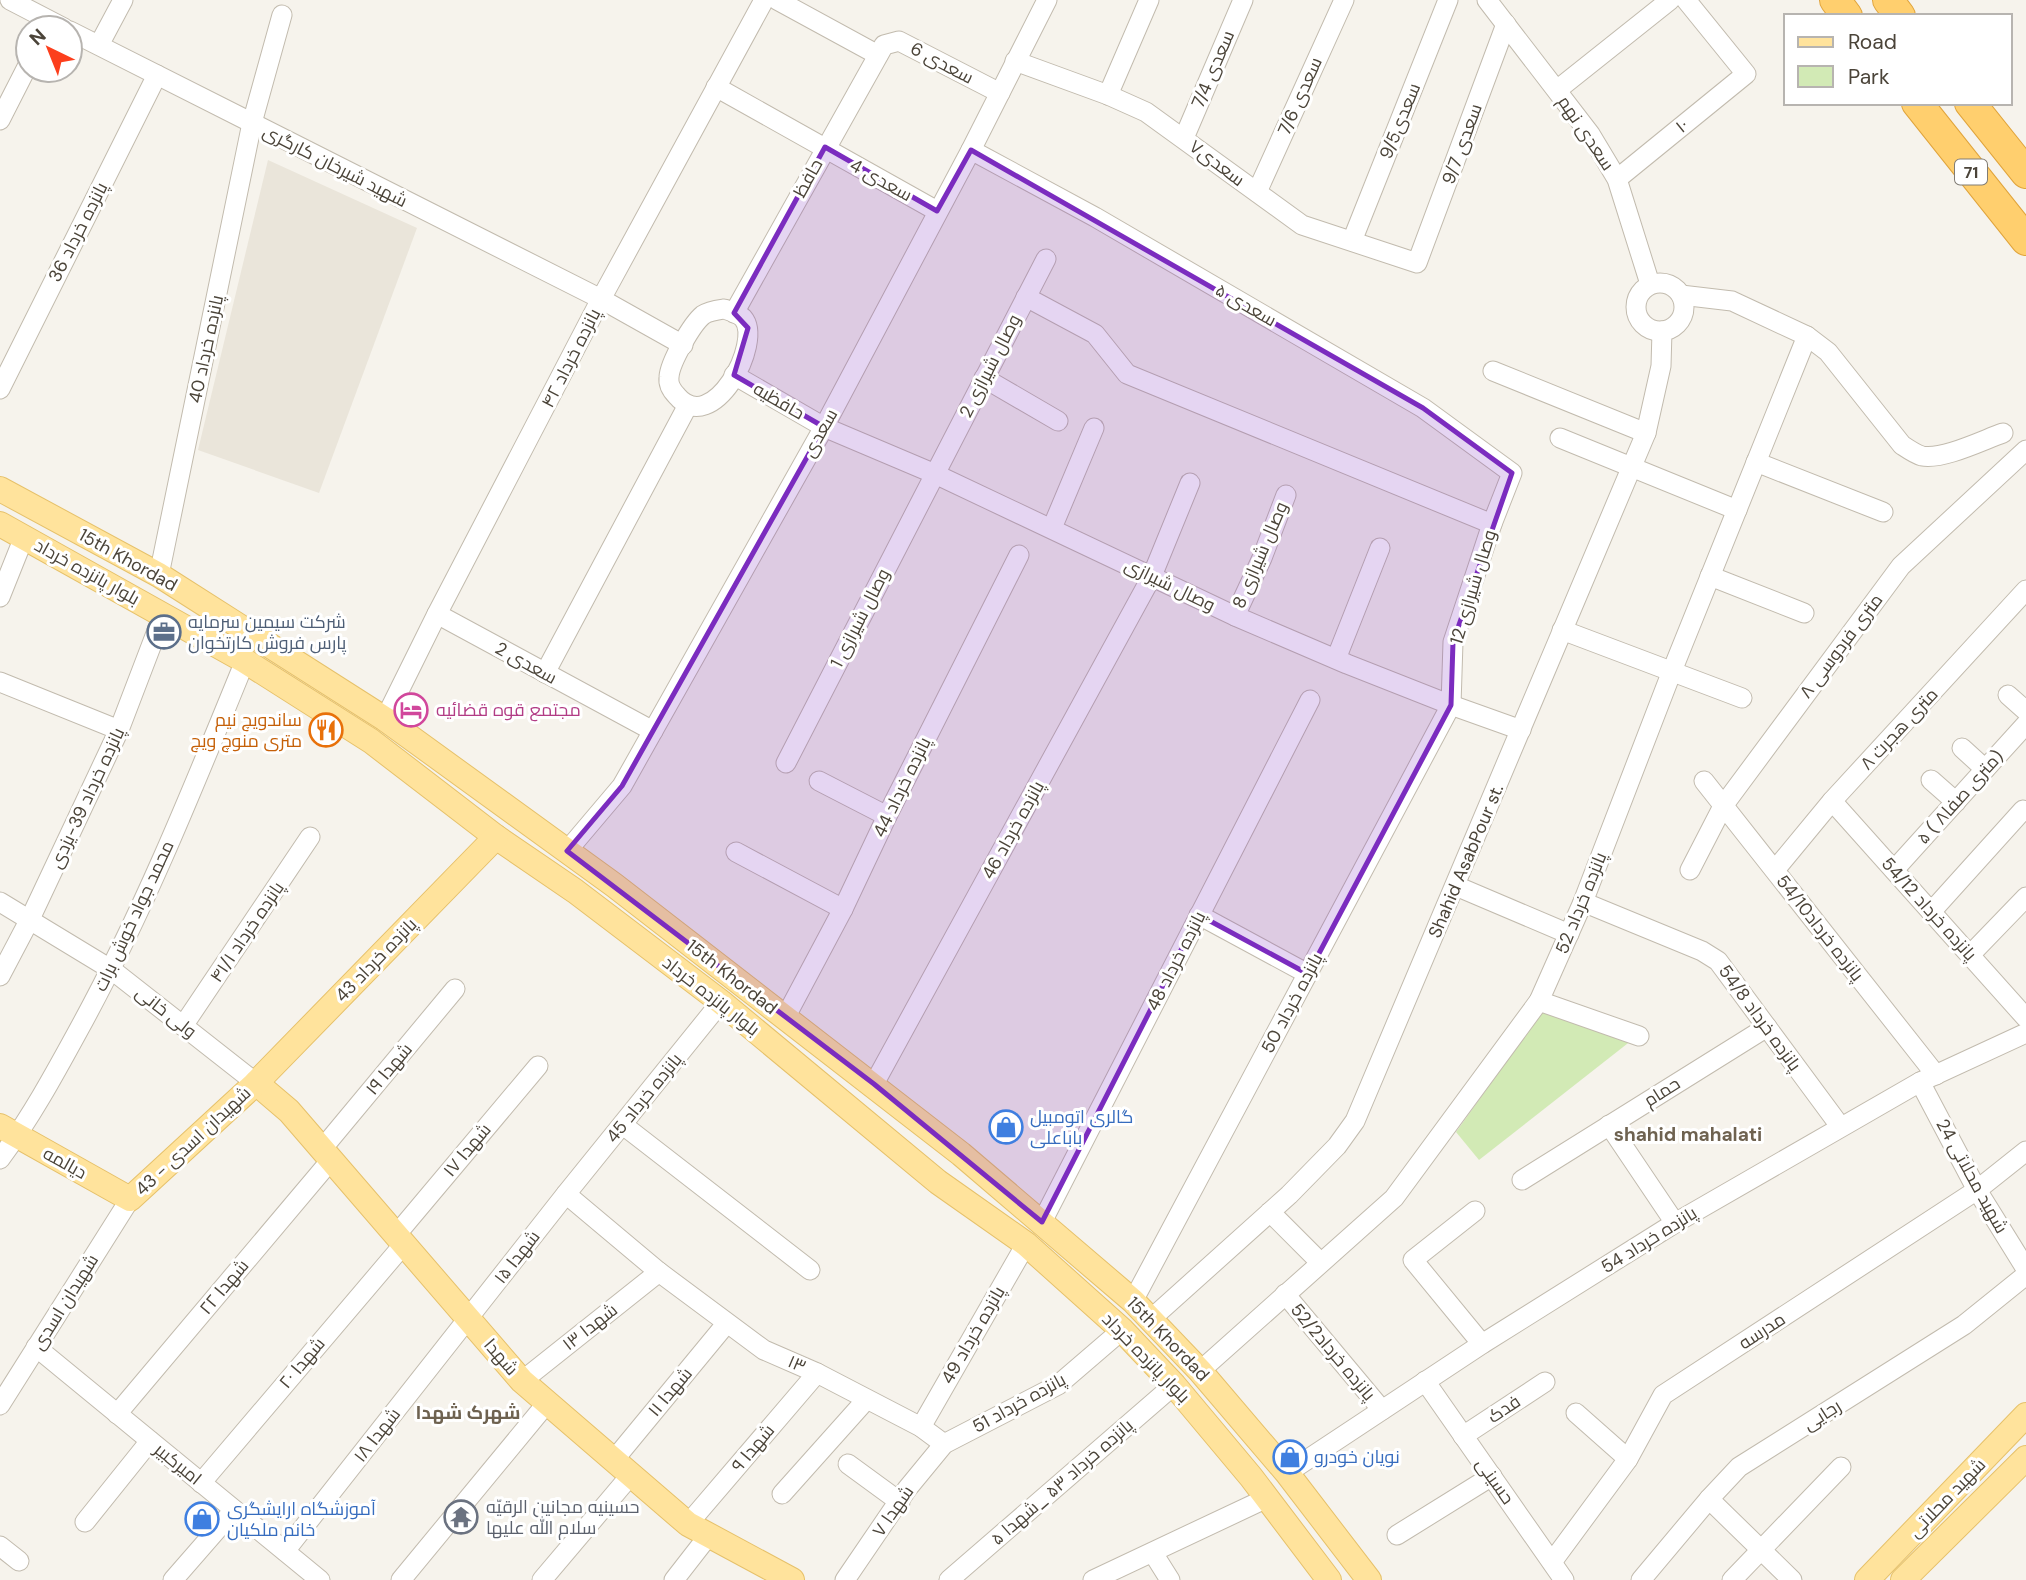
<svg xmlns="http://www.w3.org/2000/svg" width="2026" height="1580" viewBox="0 0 2026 1580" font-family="'DM Sans',Cairo,sans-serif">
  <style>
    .residential { fill: #eae5da }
    .green { fill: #d2eab5 }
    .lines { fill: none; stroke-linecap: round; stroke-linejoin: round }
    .minor-casing { stroke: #c2bbae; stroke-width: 21 }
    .major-casing { stroke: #e6c16a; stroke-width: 26 }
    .highway-casing { stroke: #e0a43c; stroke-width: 32 }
    .minor { stroke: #fff; stroke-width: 19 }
    .major { stroke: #ffe39c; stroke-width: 24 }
    .highway { stroke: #ffcf6e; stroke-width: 30 }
    .marked { fill: #7b2cbf; fill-opacity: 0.2; stroke: #7b2cbf; stroke-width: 5; stroke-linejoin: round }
    .labels { text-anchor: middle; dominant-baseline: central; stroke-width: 6; stroke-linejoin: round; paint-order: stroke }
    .shield { fill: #fff; stroke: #817c74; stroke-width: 2 }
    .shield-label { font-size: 16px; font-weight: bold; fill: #4b4439 }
    .street-label { font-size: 18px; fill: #4b4439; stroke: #fff }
    .service-label { font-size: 18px; fill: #4e5e75; stroke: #fff; text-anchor: start }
    .hotel-label { font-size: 18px; fill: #b23c85; stroke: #fff; text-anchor: start }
    .food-label { font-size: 18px; fill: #c56008; stroke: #fff; text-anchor: end }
    .shop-label { font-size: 18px; fill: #366cbe; stroke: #fff; text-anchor: start }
    .worship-label { font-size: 18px; fill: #5b616d; stroke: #fff; text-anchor: start }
    .neighbourhood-label { font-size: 19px; font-weight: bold; fill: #6e6250; stroke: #fff }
  </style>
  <rect width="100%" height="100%" fill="#f6f3ec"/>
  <polygon class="residential" points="268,160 417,228 319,493 198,450"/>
  <polygon class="green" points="1544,1009 1632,1040 1479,1160 1456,1132"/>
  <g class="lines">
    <defs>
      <g id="minor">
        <polyline points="10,0 64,28"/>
        <polyline points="777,0 878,55"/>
        <polyline points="1487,0 1590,134 1617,179 1650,284"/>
        <polyline points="70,31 601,299 683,345"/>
        <polyline points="99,45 123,0"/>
        <polyline points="1015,61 1108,95 1146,112 1302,225 1417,263 1506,24"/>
        <polyline points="716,87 937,211"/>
        <polyline points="1557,90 1670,0"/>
        <polyline points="1108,95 1149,0"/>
        <polyline points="0,120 28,65"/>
        <polyline points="1184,138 1243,0"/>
        <polyline points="971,150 1095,217 1423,408 1512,473 1492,524 1453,642 1451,705 1133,1301"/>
        <polyline points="1617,179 1746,74 1686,0"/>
        <polyline points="1257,192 1344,0"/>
        <polyline points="1352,241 1448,0"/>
        <circle cx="1660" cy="307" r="24"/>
        <path d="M1681,295L1732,301L1807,336L1828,352L1902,445C1908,449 1915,454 1922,456C1943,460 1983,440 2003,433"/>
        <polyline points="1026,297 1095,334 1127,374 1492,524"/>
        <path d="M724,309C730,311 738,313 743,318C764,342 712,438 677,396C672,391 668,384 669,377C670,362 692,324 703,315C709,311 717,310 724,309Z"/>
        <polyline points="734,313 884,45 899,41 1000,93"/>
        <polyline points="1493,371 1646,433"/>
        <polyline points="734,375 824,427 935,474 1235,616 1347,664 1451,705 1521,730"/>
        <polyline points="984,378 1058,421"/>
        <polyline points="0,389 157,75"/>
        <polyline points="1560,438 1737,510"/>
        <polyline points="1756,462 1883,512"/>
        <polyline points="1052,528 1094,428"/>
        <polyline points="159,575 252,123 282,15"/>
        <polyline points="1710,576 1804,613"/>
        <polyline points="0,597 24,537"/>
        <polyline points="437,614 653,731"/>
        <polyline points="1235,616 1262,558 1286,495"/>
        <polyline points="1562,630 1742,698"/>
        <polyline points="1336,659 1380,548"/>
        <polyline points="545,673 688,405"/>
        <polyline points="0,682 119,730"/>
        <polyline points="2008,695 2026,711"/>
        <polyline points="385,719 437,614 601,299 764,0"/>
        <polyline points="1962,748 1985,769"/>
        <polyline points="786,763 1046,259"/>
        <polyline points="1931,780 1956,802"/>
        <polyline points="819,781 887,816"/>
        <polyline points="1704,781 1936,1075"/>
        <polyline points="1832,801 2026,1018"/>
        <polyline points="567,851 622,786 824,427 971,150 1047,0"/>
        <polyline points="736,852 843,909"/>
        <polyline points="1690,870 1723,806 1901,566 2026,450"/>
        <polyline points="1775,870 1832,801 2026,590"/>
        <polyline points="1894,870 2026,724"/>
        <polyline points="1456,886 1569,934"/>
        <polyline points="0,902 112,970 256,1083"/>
        <polyline points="1583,902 1702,951 1718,961 1840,1126"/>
        <polyline points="1931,912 2023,810"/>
        <polyline points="1199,915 1308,974"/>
        <polyline points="1970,955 2026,897"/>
        <polyline points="0,976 30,919 119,730 163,615"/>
        <polyline points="1539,1001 1639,1036"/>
        <polyline points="785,1018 843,909 887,816 1019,555"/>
        <polyline points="183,1026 310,837"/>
        <polyline points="1920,1082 1977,1190 2026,1269"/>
        <polyline points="874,1084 1152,576 1190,483"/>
        <polyline points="623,1125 810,1270"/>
        <polyline points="1609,1125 1675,1223"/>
        <polyline points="322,1149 455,989"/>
        <path d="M0,1159C30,1119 54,1075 78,1031C143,913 194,786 245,661"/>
        <polyline points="1522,1180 1767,1027"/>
        <polyline points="566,1194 659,1272 764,1350 817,1373 921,1427 944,1444"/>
        <polyline points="1475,1211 1413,1260 1482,1344"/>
        <polyline points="1270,1212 1320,1262"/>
        <polyline points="1042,1222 1310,700"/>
        <polyline points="396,1235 538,1066"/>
        <polyline points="1285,1294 1382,1410"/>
        <polyline points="1151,1319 1289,1195 1337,1146 1355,1121 1646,433 1661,366 1662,331"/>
        <polyline points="36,1347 320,1580"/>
        <polyline points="1200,1371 1394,1198 1539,1001 1583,902 1672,671 1807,336"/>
        <polyline points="522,1381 659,1272"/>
        <polyline points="1425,1381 1564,1580"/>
        <polyline points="0,1405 130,1199"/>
        <polyline points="1576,1413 1628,1459"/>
        <polyline points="117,1414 331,1160"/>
        <polyline points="921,1427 1026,1244"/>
        <polyline points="1463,1436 1545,1382"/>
        <polyline points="613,1461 726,1324"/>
        <polyline points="848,1464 900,1502"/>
        <polyline points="1287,1473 1482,1344 1675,1223 1920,1082 2026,1033"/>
        <polyline points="201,1483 404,1244"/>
        <polyline points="782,1494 866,1400"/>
        <polyline points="1709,1499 1792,1580"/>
        <polyline points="85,1522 150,1441"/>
        <polyline points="688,1524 817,1373"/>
        <polyline points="1397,1535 1492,1476"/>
        <polyline points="0,1546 19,1561"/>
        <polyline points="285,1551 566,1194 721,1002"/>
        <polyline points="1153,1553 1170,1580"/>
        <polyline points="1552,1562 1628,1459 1663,1395 1977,1190 2026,1151"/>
        <polyline points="173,1580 234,1510"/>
        <polyline points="401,1580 547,1403"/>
        <polyline points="542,1580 630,1476"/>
        <polyline points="674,1580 709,1535"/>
        <polyline points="845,1580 907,1489 944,1444 1058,1385 1122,1330"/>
        <polyline points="949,1580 1174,1385"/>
        <polyline points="1093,1580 1267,1498"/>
        <polyline points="1641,1580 1709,1499 1739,1467 1964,1325 2026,1275"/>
        <polyline points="1732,1580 1841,1467"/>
      </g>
      <g id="major">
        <polyline points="0,489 159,575 385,719 614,885 961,1154 1133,1301 1200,1371 1287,1473 1369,1580"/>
        <polyline points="0,524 245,661 371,741 496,837 575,891 721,1002 938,1182 1026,1244 1122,1330 1174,1385 1251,1477 1329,1580"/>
        <polyline points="256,1083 289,1111 522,1381 688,1524 792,1580"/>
        <polyline points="0,1126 130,1199 256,1083 496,837"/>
        <polyline points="1867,1580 2026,1415"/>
        <polyline points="1903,1580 2026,1458"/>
      </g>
      <g id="highway">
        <polyline points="1835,0 1847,16"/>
        <polyline points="1888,0 1900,16"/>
        <polyline points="1917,103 2026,240"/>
        <polyline points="1970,103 2026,173"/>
      </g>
    </defs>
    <use href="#minor" class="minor-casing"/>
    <use href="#major" class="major-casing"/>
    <use href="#highway" class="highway-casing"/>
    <use href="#minor" class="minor"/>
    <use href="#major" class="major"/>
    <use href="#highway" class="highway"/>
  </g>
  <path class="marked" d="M825,147L937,211L971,150L1423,408L1512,473L1453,642L1451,705L1308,974L1199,915L1042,1222L874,1084L567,851L622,786L824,427L734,375L748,328L734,313Z"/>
  <defs>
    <symbol id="office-ring" viewBox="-11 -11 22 22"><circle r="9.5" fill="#fff" stroke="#5c6f8a" stroke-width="1.5"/><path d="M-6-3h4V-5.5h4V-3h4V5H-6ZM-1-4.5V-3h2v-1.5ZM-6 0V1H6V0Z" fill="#5c6f8a"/></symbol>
    <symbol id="hotel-ring" viewBox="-11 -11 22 22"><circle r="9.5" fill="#fff" stroke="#d1479c" stroke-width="1.5"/><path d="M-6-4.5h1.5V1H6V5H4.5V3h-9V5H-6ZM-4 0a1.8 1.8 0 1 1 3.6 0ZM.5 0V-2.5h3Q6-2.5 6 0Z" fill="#d1479c"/></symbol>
    <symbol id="restaurant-ring" viewBox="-11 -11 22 22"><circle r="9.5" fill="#fff" stroke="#e8710a" stroke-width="1.5"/><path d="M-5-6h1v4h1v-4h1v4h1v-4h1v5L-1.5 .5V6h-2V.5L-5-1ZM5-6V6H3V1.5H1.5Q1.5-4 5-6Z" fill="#e8710a"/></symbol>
    <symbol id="shop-ring" viewBox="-11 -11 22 22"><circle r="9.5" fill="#fff" stroke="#3f7fe0" stroke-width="1.5"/><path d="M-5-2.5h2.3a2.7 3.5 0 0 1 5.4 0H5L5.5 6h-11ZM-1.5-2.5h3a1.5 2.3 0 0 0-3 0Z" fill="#3f7fe0"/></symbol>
    <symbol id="temple-ring" viewBox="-11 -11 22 22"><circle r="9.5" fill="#fff" stroke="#6b7280" stroke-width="1.5"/><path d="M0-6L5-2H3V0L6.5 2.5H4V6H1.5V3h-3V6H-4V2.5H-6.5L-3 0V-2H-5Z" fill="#6b7280"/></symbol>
  </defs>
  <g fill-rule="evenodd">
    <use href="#office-ring" x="145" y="613" width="38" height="38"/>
    <use href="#hotel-ring" x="392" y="691" width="38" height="38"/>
    <use href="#restaurant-ring" x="307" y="711" width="38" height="38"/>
    <use href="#shop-ring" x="987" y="1108" width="38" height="38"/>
    <use href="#shop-ring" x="1271" y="1438" width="38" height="38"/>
    <use href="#temple-ring" x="442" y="1498" width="38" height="38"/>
    <use href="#shop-ring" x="183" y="1500" width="38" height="38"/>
  </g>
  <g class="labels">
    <rect class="shield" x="1955" y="159.5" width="32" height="25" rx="5"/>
    <g class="shield-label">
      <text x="1971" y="172">71</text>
    </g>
    <g class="street-label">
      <text transform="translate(942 63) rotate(28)">سعدی 6</text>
      <text transform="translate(1213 69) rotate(-67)">سعدی 7/4</text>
      <text transform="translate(1300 96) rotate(-66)">سعدی 7/6</text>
      <text transform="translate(1400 121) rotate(-68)">سعدی9/5</text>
      <text transform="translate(1682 126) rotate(-39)">۱۰</text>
      <text transform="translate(1586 133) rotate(56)">سعدی نهم</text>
      <text transform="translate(1462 144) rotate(-70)">سعدی 9/7</text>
      <text transform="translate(1217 163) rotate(37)">سعدی۷</text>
      <text transform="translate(335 166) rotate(27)">شهید شیرخان کارگری</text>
      <text transform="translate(808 178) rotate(-61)">حافظ</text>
      <text transform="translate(881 180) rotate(29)">سعدی 4</text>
      <text transform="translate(78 232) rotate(-63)">پانزده خرداد 36</text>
      <text transform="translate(1246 305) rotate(30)">سعدی ۵</text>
      <text transform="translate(206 349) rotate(-78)">پانزده خرداد 40</text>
      <text transform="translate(571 358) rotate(-63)">پانزده خرداد ۴۲</text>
      <text transform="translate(990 366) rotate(-63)">وصال شیرازی 2</text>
      <text transform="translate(779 401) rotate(30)">حافظیه</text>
      <text transform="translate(820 433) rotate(-61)">سعدی</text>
      <text transform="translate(1260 555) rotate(-67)">وصال شیرازی 8</text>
      <text transform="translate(128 560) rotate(29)">15th Khordad</text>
      <text transform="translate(87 572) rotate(29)">بلوار پانزده خرداد</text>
      <text transform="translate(1170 585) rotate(26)">وصال شیرازی</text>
      <text transform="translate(1473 587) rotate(-73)">وصال شیرازی 12</text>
      <text transform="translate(860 618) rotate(-63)">وصال شیرازی 1</text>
      <text transform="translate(1841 646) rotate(-53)">۸ متری فردوسی</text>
      <text transform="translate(526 663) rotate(29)">سعدی 2</text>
      <text transform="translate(1899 729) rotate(-47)">۸ متری هجرت</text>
      <text transform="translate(902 787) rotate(-64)">پانزده خرداد 44</text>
      <text transform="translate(1960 797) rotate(-48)">۵ ( ۸متری صفا)</text>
      <text transform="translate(87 798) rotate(-65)">پانزده خرداد 39-یزدی</text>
      <text transform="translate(1013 830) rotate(-61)">پانزده خرداد 46</text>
      <text transform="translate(1466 861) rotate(-67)">Shahid AsabPour st.</text>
      <text transform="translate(1581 903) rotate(-68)">پانزده خرداد 52</text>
      <text transform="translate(1929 909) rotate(48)">پانزده خرداد 54/12</text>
      <text transform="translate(134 916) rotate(-65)">محمد جواد خوش برات</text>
      <text transform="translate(1820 928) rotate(52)">پانزده خرداد54/10</text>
      <text transform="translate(247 932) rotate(-56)">پانزده خرداد ۴۱/۱</text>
      <text transform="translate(376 960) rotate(-46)">پانزده خرداد 43</text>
      <text transform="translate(1176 961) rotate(-63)">پانزده خرداد 48</text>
      <text transform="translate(732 977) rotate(38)">15th Khordad</text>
      <text transform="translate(711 996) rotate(38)">بلوار پانزده خرداد</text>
      <text transform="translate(1292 1003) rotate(-62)">پانزده خرداد 50</text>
      <text transform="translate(166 1012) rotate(38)">ولی خانی</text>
      <text transform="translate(1760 1018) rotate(54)">پانزده خرداد 54/8</text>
      <text transform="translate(389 1069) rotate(-50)">شهدا ۱۹</text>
      <text transform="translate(1662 1092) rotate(-32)">حمام</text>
      <text transform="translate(644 1098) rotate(-51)">پانزده خرداد 45</text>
      <text transform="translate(193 1141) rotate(-43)">شهیدان اسدی - 43</text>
      <text transform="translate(467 1150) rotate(-50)">شهدا ۱۷</text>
      <text transform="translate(65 1163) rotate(29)">دیالمه</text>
      <text transform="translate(1972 1176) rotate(61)">شهید محلاتی 24</text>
      <text transform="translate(1649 1240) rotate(-32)">پانزده خرداد 54</text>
      <text transform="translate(517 1257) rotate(-52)">شهدا ۱۵</text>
      <text transform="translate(224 1287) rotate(-50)">شهدا ۲۲</text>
      <text transform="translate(65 1302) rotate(-58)">شهیدان اسدی</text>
      <text transform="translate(590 1327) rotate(-38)">شهدا ۱۳</text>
      <text transform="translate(1762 1331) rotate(-33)">مدرسه</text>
      <text transform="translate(973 1335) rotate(-60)">پانزده خرداد 49</text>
      <text transform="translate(1168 1339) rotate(46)">15th Khordad</text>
      <text transform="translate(1333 1352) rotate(50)">پانزده خرداد52/2</text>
      <text transform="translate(501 1357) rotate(49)">شهدا</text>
      <text transform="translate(1146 1358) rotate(46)">بلوار پانزده خرداد</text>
      <text transform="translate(302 1363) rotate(-50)">شهدا ۲۰</text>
      <text transform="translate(797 1364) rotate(23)">۱۳</text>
      <text transform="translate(670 1392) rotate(-50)">شهدا ۱۱</text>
      <text transform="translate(1019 1403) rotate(-29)">پانزده خرداد 51</text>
      <text transform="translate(1504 1409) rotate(-34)">فدک</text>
      <text transform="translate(1822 1415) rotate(-32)">رجایی</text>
      <text transform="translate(377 1435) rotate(-52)">شهدا ۱۸</text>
      <text transform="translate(753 1448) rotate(-50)">شهدا ۹</text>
      <text transform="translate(178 1464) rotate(39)">امیرکبیر</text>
      <text transform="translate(1495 1481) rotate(55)">حسینی</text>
      <text transform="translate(1062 1482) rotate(-41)">پانزده خرداد ۵۳ _شهدا ۵</text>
      <text transform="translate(1947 1498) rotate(-46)">شهید محلاتی</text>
      <text transform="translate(893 1511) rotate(-55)">شهدا ۷</text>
    </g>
    <g class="service-label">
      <text x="188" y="622">شرکت سیمین سرمایه<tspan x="188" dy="21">پارس فروش کارتخوان</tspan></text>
    </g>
    <g class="hotel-label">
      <text x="436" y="710">مجتمع قوه قضائیه</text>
    </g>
    <g class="food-label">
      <text x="302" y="720">ساندویچ نیم<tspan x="302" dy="21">متری منوچ ویچ</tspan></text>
    </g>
    <g class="shop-label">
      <text x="1030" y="1117">گالری اتومبیل<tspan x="1030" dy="21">باباعلی</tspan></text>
      <text x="1314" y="1457">نویان خودرو</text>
      <text x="227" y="1509">آموزشگاه ارایشگری<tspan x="227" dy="21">خانم ملکیان</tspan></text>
    </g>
    <g class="worship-label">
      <text x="486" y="1507">حسینیه مجانین الرقیّه<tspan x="486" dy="21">سلام الله علیها</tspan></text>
    </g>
    <g class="neighbourhood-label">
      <text x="1688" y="1134">shahid mahalati</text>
      <text x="468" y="1412">شهرک شهدا</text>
    </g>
  </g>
  <rect x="1784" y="14" width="228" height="91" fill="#ffffff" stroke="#b7b4b0" stroke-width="2"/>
  <rect x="1798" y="37" width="35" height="10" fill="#ffe39c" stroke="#b7b4b0" stroke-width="2"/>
  <text x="1848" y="49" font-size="21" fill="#4b4439">Road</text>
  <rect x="1798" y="66" width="35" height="21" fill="#d2eab5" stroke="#b7b4b0" stroke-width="2"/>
  <text x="1848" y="84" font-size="21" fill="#4b4439">Park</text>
  <g transform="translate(49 49) rotate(317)"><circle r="33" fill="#ffffff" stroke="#b7b4b0" stroke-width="2"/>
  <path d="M0-5L12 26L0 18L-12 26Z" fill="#fc3f1d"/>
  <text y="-10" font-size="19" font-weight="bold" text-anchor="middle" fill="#4b4439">N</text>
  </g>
</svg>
